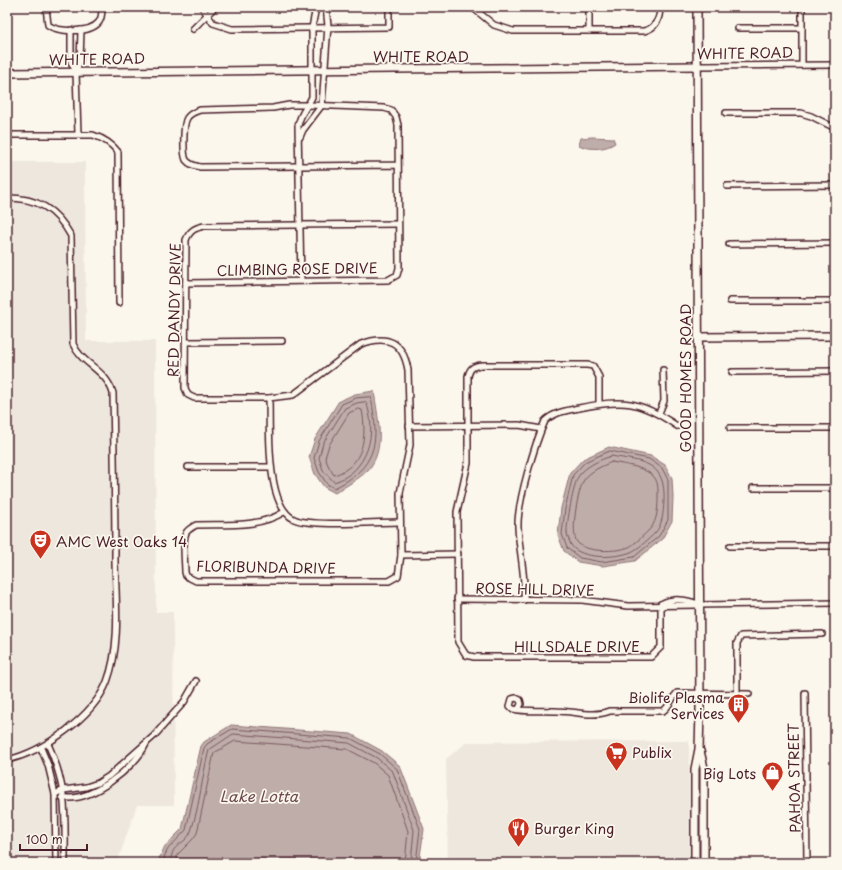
<svg xmlns="http://www.w3.org/2000/svg" width="842" height="870" viewBox="0 0 842 870" font-family="'Playpen Sans',sans-serif">
  <style>
    .built { fill: #eee7de }
    .water { fill: #bfadaa; stroke: #907477 }
    .lines { fill: none; stroke-linecap: round; stroke-linejoin: round }
    .shore { stroke: #79585e; stroke-width: 1 }
    .street-casing { stroke: #4a1f2b; stroke-width: 8 }
    .secondary-casing { stroke: #4a1f2b; stroke-width: 10 }
    .street { stroke: #fbf7ec; stroke-width: 5 }
    .secondary { stroke: #fbf7ec; stroke-width: 7 }
    .labels { text-anchor: middle; dominant-baseline: central; stroke-width: 3.5; stroke-linejoin: round; paint-order: stroke }
    .street-label { font-size: 14px; fill: #4a1f2b; stroke: #fbf7ec }
    .poi-label { font-size: 14px; fill: #4a1f2b; stroke: #fbf7ec; text-anchor: start }
    .water-label { font-size: 15px; font-style: italic; fill: #6d4a51; stroke: #fbf7ec }
  </style>
  <rect width="100%" height="100%" fill="#fbf7ec"/>
  <filter id="ink" filterUnits="userSpaceOnUse"><feTurbulence type="fractalNoise" baseFrequency=".025" numOctaves="2"/><feDisplacementMap in="SourceGraphic" scale="8" xChannelSelector="R" yChannelSelector="G"/><feConvolveMatrix kernelMatrix="1 2 1 2 8 2 1 2 1" color-interpolation-filters="sRGB"/></filter>
  <g filter="url(#ink)">
    <g class="built">
      <polygon points="7,162 85,162 86,341 155,341 156,612 173,612 174,805 137,805 117,863 7,863"/>
      <polygon points="689,741 690,861 687,863 448,863 446,759 467,742"/>
    </g>
    <g class="water">
      <path d="M592,137L613,138L615,143C605,150 589,150 579,145L581,138Z"/>
      <path d="M374,391C377,415 387,449 368,470C359,479 346,486 335,493L324,487L315,474L309,457L315,439L339,401L355,394Z"/>
      <polygon points="609,447 651,456 665,465 672,478 673,497 672,521 662,539 635,561 603,566 578,562 564,551 558,535 561,508 570,473 583,459"/>
      <polygon points="231,725 351,734 382,751 400,766 424,829 419,863 164,863 159,859 165,846 182,829 201,746 204,742"/>
    </g>
    <g class="lines">
      <g class="shore">
        <path d="M371,397C376,426 381,454 355,475C349,480 341,485 334,488L327,484L319,472L314,458L319,441L342,404L356,398Z"/>
        <path d="M366,402C378,432 368,472 334,482L323,470L319,458L323,443L345,408L357,403Z"/>
        <path d="M359,409L362,410C367,436 364,466 334,475L329,467L325,458L329,445L349,413Z"/>
        <polygon points="610,451 649,459 662,468 668,480 668,520 659,536 634,557 602,562 580,558 567,548 562,534 565,509 573,475 585,462"/>
        <path d="M611,456C644,462 666,461 664,502C663,513 663,524 655,533C649,539 638,549 631,552C616,558 581,560 571,545C570,542 567,536 567,533C566,525 574,483 578,477C585,466 600,460 611,456Z"/>
        <path d="M612,462C626,465 641,466 652,475C658,480 658,487 658,494C658,506 658,520 650,529C645,534 635,544 629,547C617,552 586,553 577,542C570,533 578,489 584,480C590,471 602,466 612,462Z"/>
        <polyline points="166,863 164,857 168,849 186,830 204,748 207,744 232,729 350,738 380,754 397,769 420,829 416,863"/>
        <path d="M171,863C170,842 186,846 191,831C200,805 202,776 209,750L233,734L349,743L377,758L393,772L414,830L411,863"/>
        <polyline points="177,863 177,855 193,839 197,833 214,753 235,741 347,749 374,763 388,775 408,831 405,863"/>
      </g>
      <defs>
        <g id="street">
          <path d="M46,7L48,25C58,32 90,34 99,22C102,18 102,12 102,7"/>
          <polyline points="202,7 213,23 232,29 389,27 389,7"/>
          <path d="M472,7L494,25L513,31H644C656,28 660,19 660,7"/>
          <polyline points="589,7 589,31"/>
          <polyline points="802,7 802,65"/>
          <polyline points="738,28 802,28"/>
          <polyline points="193,29 215,7"/>
          <polyline points="71,30 71,62 76,72"/>
          <polyline points="697,66 835,65"/>
          <polyline points="726,113 801,113 811,116 835,128"/>
          <polyline points="835,128 835,245"/>
          <polyline points="78,134 76,72 80,61 81,30"/>
          <path d="M7,135H93C102,138 112,144 118,152L119,303"/>
          <polyline points="300,137 303,130 322,105 328,26 326,7"/>
          <polyline points="727,186 835,185"/>
          <path d="M7,198C38,198 56,209 71,236L73,344C82,365 105,368 113,393C114,449 115,506 115,562C116,601 121,645 107,682C93,717 43,752 7,760"/>
          <polyline points="729,244 835,243"/>
          <path d="M301,281L298,126C300,113 307,108 312,97V28L316,7"/>
          <path d="M186,283L388,280L397,275L399,268L398,125L396,117L391,110L384,108L308,105H289L273,108L200,110C195,112 190,113 187,118C183,124 183,154 186,160C190,165 195,166 200,167L398,165"/>
          <polyline points="730,301 835,301"/>
          <polyline points="186,342 282,341"/>
          <polyline points="732,372 835,371"/>
          <path d="M269,398C270,427 265,505 294,519C311,527 378,522 400,522"/>
          <path d="M599,404V377L593,366L587,365H482C473,366 470,368 468,376V463L457,512L458,642L466,655L474,657H651L661,647V604"/>
          <polyline points="659,413 664,401 663,370"/>
          <polyline points="409,426 519,425 541,429"/>
          <polyline points="730,428 835,428"/>
          <polyline points="188,467 270,467"/>
          <polyline points="753,488 835,488"/>
          <path d="M284,512C259,528 226,524 196,525C193,527 188,529 186,533C182,540 185,562 185,572L186,576L196,581H389L398,576L401,555L400,493L410,445L408,370C403,342 388,334 361,344L293,395L269,398H194L188,395L185,388L186,240C190,230 195,228 204,226L398,224"/>
          <polyline points="730,546 835,546"/>
          <polyline points="401,555 458,554"/>
          <polyline points="457,599 582,600 628,606 835,603"/>
          <path d="M524,600C526,575 519,552 518,527C517,503 535,443 545,421C554,412 566,411 579,408C623,399 639,400 677,426"/>
          <path d="M661,604C672,598 686,599 698,604"/>
          <polyline points="805,693 807,863"/>
          <polyline points="737,694 737,643 741,636 822,634"/>
          <path d="M519,708L521,704L520,700L516,698L512,699L510,706L513,709C526,712 542,710 557,711C575,711 592,718 610,711H663C670,706 671,699 677,693L749,694"/>
          <path d="M48,744C68,788 65,816 65,863"/>
          <polyline points="41,748 48,765 55,794 56,863"/>
          <polyline points="55,794 64,790 86,787 98,783 109,776 154,736 184,702 196,681"/>
          <path d="M62,797C89,804 135,768 146,744"/>
        </g>
        <g id="secondary">
          <polyline points="7,73 697,66"/>
          <polyline points="698,337 835,336"/>
          <polyline points="700,751 704,768 704,863"/>
          <polyline points="695,863 695,769 699,749 700,712 697,7"/>
        </g>
      </defs>
      <use href="#street" class="street-casing"/>
      <use href="#secondary" class="secondary-casing"/>
      <use href="#street" class="street"/>
      <use href="#secondary" class="secondary"/>
    </g>
  </g>
  <defs>
    <symbol id="theatre-pin" viewBox="-11 -11 22 30"><path d="M0 17L-7.5 6A9.5 9.5 0 1 1 7.5 6Z" fill="#c8321e" stroke="#fbf7ec"/><path d="M-5-5.5Q0-4 5-5.5V0Q5 5 0 6Q-5 5-5 0ZM-3.3-2.5H-1v1.5H-3.3ZM1-2.5H3.3v1.5H1ZM-2.8 1Q0 5.5 2.8 1Z" fill="#fff"/></symbol>
    <symbol id="building-pin" viewBox="-11 -11 22 30"><path d="M0 17L-7.5 6A9.5 9.5 0 1 1 7.5 6Z" fill="#c8321e" stroke="#fbf7ec"/><path d="M-4-6H4V6H1V3H-1V6H-4ZM-2.5-4.3h1.7v1.8h-1.7ZM.8-4.3h1.7v1.8H.8ZM-2.5-1h1.7V.8h-1.7ZM.8-1h1.7V.8H.8Z" fill="#fff"/></symbol>
    <symbol id="supermarket-pin" viewBox="-11 -11 22 30"><path d="M0 17L-7.5 6A9.5 9.5 0 1 1 7.5 6Z" fill="#c8321e" stroke="#fbf7ec"/><path d="M-6-5.5h2.5l.6 2H6L4.5 2H-2.5L-4.4-4H-6ZM-1.5 3.2a1.3 1.3 0 1 0 .1 0ZM3 3.2a1.3 1.3 0 1 0 .1 0Z" fill="#fff"/></symbol>
    <symbol id="shop-pin" viewBox="-11 -11 22 30"><path d="M0 17L-7.5 6A9.5 9.5 0 1 1 7.5 6Z" fill="#c8321e" stroke="#fbf7ec"/><path d="M-5-2.5h2.3a2.7 3.5 0 0 1 5.4 0H5L5.5 6h-11ZM-1.5-2.5h3a1.5 2.3 0 0 0-3 0Z" fill="#fff"/></symbol>
    <symbol id="restaurant-pin" viewBox="-11 -11 22 30"><path d="M0 17L-7.5 6A9.5 9.5 0 1 1 7.5 6Z" fill="#c8321e" stroke="#fbf7ec"/><path d="M-5-6h1v4h1v-4h1v4h1v-4h1v5L-1.5 .5V6h-2V.5L-5-1ZM5-6V6H3V1.5H1.5Q1.5-4 5-6Z" fill="#fff"/></symbol>
  </defs>
  <g fill-rule="evenodd">
    <use href="#theatre-pin" x="28" y="528" width="25" height="34"/>
    <use href="#building-pin" x="726" y="692" width="25" height="34"/>
    <use href="#supermarket-pin" x="604" y="740" width="25" height="34"/>
    <use href="#shop-pin" x="760" y="760" width="25" height="34"/>
    <use href="#restaurant-pin" x="506" y="816" width="25" height="34"/>
  </g>
  <g class="labels">
    <g class="street-label">
      <text transform="translate(745 53) rotate(-1)">WHITE ROAD</text>
      <text x="421" y="56">WHITE ROAD</text>
      <text transform="translate(97 59) rotate(-1)">WHITE ROAD</text>
      <text transform="translate(297 269) rotate(-1)">CLIMBING ROSE DRIVE</text>
      <text transform="translate(174 310) rotate(-89)">RED DANDY DRIVE</text>
      <text transform="translate(685 378) rotate(-90)">GOOD HOMES ROAD</text>
      <text transform="translate(266 567) rotate(1)">FLORIBUNDA DRIVE</text>
      <text transform="translate(535 589) rotate(1)">ROSE HILL DRIVE</text>
      <text x="577" y="646">HILLSDALE DRIVE</text>
      <text transform="translate(794 778) rotate(-91)">PAHOA STREET</text>
    </g>
    <g class="poi-label">
      <text x="56" y="541">AMC West Oaks 14</text>
      <text x="724" y="697" text-anchor="end">Biolife Plasma<tspan x="724" dy="16">Services</tspan></text>
      <text x="632" y="752">Publix</text>
      <text x="756" y="773" text-anchor="end">Big Lots</text>
      <text x="534" y="828">Burger King</text>
    </g>
    <g class="water-label">
      <text x="259" y="795">Lake Lotta</text>
    </g>
  </g>
  <rect width="842" height="870" fill="none" stroke="#fbf7ec" stroke-width="24"/>
  <rect x="12" y="12" width="818" height="846" fill="none" stroke="#4a1f2b" stroke-width="1.5" filter="url(#ink)"/>
  <path d="M20 844v6h67v-6" fill="none" stroke="#4a1f2b" stroke-width="2"/>
  <text x="26" y="844" font-size="12" fill="#4a1f2b" stroke="#fbf7ec" stroke-width="3" paint-order="stroke">100 m</text>
</svg>
